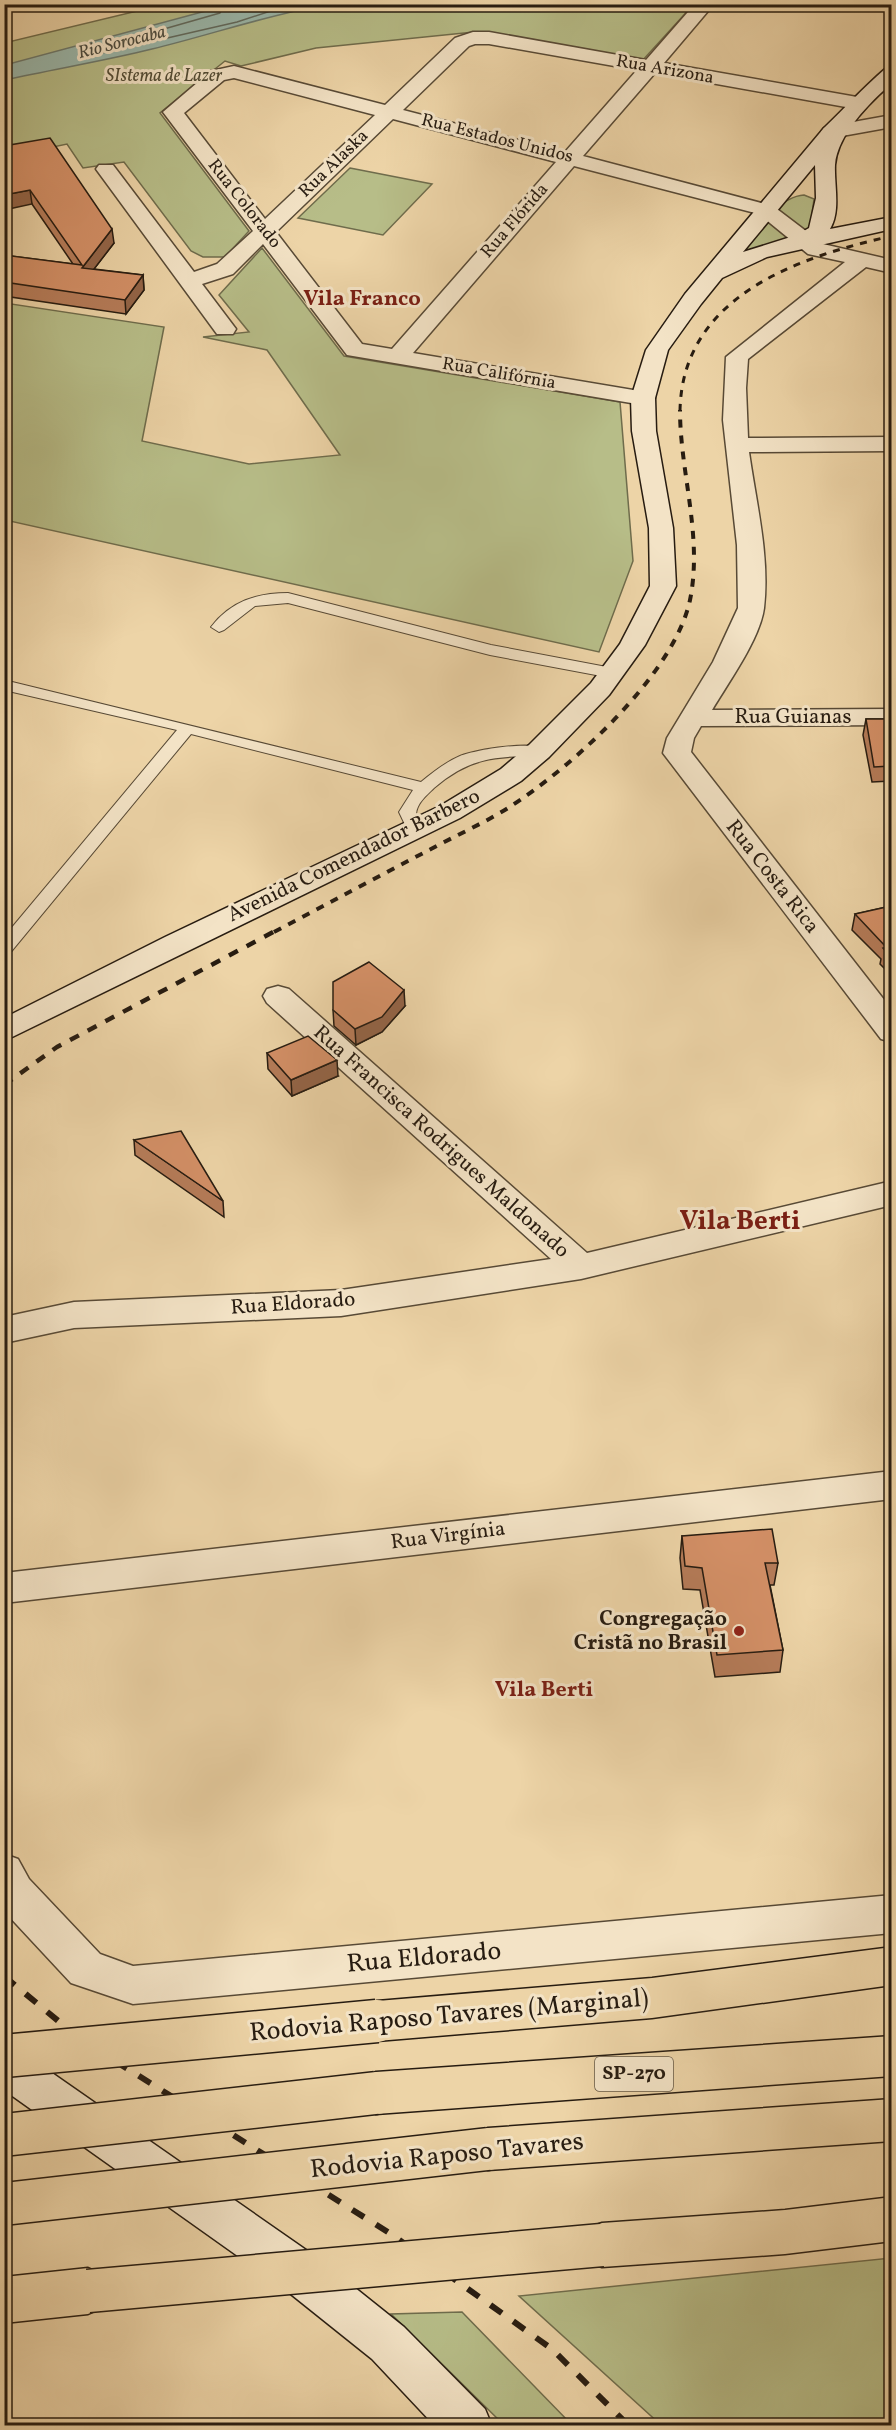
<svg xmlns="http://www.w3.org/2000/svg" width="896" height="2430" viewBox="0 0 896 2430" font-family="Vollkorn,serif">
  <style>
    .green { fill: #b7bd88; stroke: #6f6c4c; stroke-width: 1.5 }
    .water { fill: #9ab8ac; stroke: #6c7a6e; stroke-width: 1.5 }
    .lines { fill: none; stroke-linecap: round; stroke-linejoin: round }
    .shore { stroke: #606a5e; stroke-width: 1.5 }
    .lane-casing { stroke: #584a36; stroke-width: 2 }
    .street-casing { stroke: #584a36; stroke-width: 3 }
    .secondary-casing { stroke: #271c11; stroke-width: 3 }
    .highway-casing { stroke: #271c11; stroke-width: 3 }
    .lane { fill: #f3e3c6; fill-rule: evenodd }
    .street { fill: #f3e3c6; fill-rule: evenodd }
    .secondary { fill: #f3e3c6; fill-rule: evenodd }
    .highway { fill: #edd4a7; fill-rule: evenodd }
    .rail-far3 { stroke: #271c11; stroke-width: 3; stroke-dasharray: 7 7; stroke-linecap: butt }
    .rail-far2 { stroke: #271c11; stroke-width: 4; stroke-dasharray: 8 8; stroke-linecap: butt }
    .rail-far1 { stroke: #271c11; stroke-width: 4.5; stroke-dasharray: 10 10; stroke-linecap: butt }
    .rail { stroke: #271c11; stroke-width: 6; stroke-dasharray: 14 14; stroke-linecap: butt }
    .highway-bridge-casing { stroke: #271c11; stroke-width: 45; stroke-linecap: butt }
    .highway-bridge { stroke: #edd4a7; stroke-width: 42 }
    .wall { fill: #b67c59; stroke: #271c11; stroke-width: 1.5 }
    .shaded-wall { fill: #946548; stroke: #271c11; stroke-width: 1.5 }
    .building { fill: #d49067; stroke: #271c11; stroke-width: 1.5 }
    .poi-dot { fill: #8f2418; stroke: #f3e3c6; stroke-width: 2 }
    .labels { text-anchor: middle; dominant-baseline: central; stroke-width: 6; stroke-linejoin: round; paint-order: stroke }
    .far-water-label { font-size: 18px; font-style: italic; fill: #4a4b40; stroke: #f3e3c6 }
    .far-street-label { font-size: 18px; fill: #271c11; stroke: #f3e3c6 }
    .far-park-label { font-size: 18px; font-style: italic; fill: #524c35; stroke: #f3e3c6 }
    .shield { fill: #f3e3c6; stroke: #645847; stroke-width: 1.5 }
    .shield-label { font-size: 20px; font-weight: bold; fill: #271c11 }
    .street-label { font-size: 21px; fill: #271c11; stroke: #f3e3c6 }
    .poi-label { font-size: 21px; font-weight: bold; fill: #271c11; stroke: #f3e3c6; text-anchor: end }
    .far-district-label { font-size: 22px; font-weight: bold; fill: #7a1f14; stroke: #f3e3c6 }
    .neighbourhood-label { font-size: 22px; font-weight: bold; fill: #7a1f14; stroke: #f3e3c6 }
    .near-street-label { font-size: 26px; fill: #271c11; stroke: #f3e3c6 }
    .district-label { font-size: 27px; font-weight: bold; fill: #7a1f14; stroke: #f3e3c6 }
  </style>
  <rect width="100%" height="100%" fill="#edd4a7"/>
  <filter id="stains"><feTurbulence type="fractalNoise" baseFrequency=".00333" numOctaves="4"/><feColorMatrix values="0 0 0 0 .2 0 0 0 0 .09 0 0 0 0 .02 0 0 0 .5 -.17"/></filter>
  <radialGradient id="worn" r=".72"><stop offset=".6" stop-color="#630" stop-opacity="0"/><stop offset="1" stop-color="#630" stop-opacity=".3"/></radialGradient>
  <g class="green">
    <polygon points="162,5 693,5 642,61 474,32 316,48 241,66 225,61 160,113 249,231 225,257 203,257 191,251 124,162 83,168 67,144 5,157 4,43"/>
    <polygon points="350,168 432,184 383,235 298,218"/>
    <path d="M804,195L814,199L810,228L802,236L727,262C745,242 777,196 804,195Z"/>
    <polygon points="262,248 344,356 620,402 633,561 599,652 5,520 5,303 164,327 142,441 249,464 340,455 267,350 203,337 249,332 219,295"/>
    <polygon points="891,2258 891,2425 661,2425 519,2296"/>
    <polygon points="462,2312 572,2425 504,2425 391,2314"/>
  </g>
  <path class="water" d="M228,5H325C267,15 210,35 152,49C104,61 54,69 5,80V65Z"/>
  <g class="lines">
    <polyline class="shore" points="224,4 220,13 101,47 98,51 102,53 237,22 292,4"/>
    <defs>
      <g id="lane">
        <path d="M288,593L491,645L612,668L620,673L612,678L490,655L288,603L255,606L224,630L219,632L211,627C231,601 257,593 288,593Z"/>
        <path d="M4,680L421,782C433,772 446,762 460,756C475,750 537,739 547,751L539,756C495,756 469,758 434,788C426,796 417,803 416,814L423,829L415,834L409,833L399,812L413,790L191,734L10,953L4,955V937L177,730L4,690Z"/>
      </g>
      <g id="street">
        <path d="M695,4H714L664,63L857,97L867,103L857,109L655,73L583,156L773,206L823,244L892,260V273L866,267L748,359L746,388L748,438L892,437V451L749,452C756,502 770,557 764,608C760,639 728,683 712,710L892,709V725L701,726L694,738L691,752L892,1010V1042L881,1039L663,753L667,738L713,662L738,608L737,545L723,420L726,357L845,262L808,254L759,214L574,166L413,353L651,393L655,398L651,403L643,405L347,355L263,244L233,274L202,284L236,329L233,334H217L96,169L99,165H113L194,272L217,264L253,231L163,112L211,71L234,66L385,105L455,38L473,32H489L646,60ZM475,44H489L637,70L565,152L403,110L469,46ZM234,78L375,115L265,219L184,113L224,80ZM393,119L556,162L392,349L362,344L276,232Z"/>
        <polygon points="892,115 892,127 831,138 824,136 821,132 824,128 831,126"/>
        <polygon points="278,986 289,989 587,1253 892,1181 892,1205 581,1279 341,1316 74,1328 4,1343 4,1317 74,1302 341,1290 551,1259 267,1003 263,996 267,989"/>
        <polygon points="892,1471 892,1499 4,1603 4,1573"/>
        <polygon points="4,1854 18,1859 29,1879 100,1954 133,1966 892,1895 892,1933 133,2004 71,1983 4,1911"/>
      </g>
      <g id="secondary">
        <path d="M892,67V83C870,102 837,135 835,165C834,185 841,211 830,229L892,217V229L767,257L722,278L701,304L668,350L655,398L656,431L673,528L676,586L645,645L609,695L549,757L521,781L460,818L4,1041V1018L165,937L440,806L501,769L529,745L591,683L620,644L650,586L649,528L632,431L631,398L646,350L685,294L824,128C845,108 863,88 885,69ZM815,165L816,198L809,228L797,235L743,252Z"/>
        <polygon points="4,2044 19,2050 319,2259 404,2327 485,2409 492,2426 435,2426 372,2359 287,2291 4,2090"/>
      </g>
      <g id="highway">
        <polygon points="892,1947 892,1985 652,2018 377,2041 362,2035 356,2021 362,2007 377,2001 652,1978"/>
        <polygon points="892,2036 892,2076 376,2114 361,2108 354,2093 361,2078 376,2072"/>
        <polygon points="892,2099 892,2141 488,2170 472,2164 466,2149 472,2134 488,2128"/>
        <polygon points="892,2197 892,2241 785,2254 602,2267 586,2261 579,2245 586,2229 602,2223 785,2210"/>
        <polygon points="88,2268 104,2275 111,2291 104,2307 88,2314 4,2323 4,2277"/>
      </g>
    </defs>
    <use href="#lane" class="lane-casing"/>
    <use href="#street" class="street-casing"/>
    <use href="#secondary" class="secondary-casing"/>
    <use href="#highway" class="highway-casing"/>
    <use href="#lane" class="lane"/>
    <use href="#street" class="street"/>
    <use href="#secondary" class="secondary"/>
    <use href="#highway" class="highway"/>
    <path class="rail-far3" d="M680,411C682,296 798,257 892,236"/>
    <path class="rail-far2" d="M274,932C327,904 379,876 431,849C457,835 484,823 508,808C571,768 674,675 690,600C703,536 680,473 680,410"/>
    <polyline class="rail-far1" points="4,1085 57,1047 277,930"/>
    <polyline class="rail" points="4,1976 80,2039 391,2234 552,2349 629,2426"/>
    <defs>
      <g id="highway-bridge">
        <polyline points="4,2056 377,2021"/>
        <polyline points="4,2135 376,2093"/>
        <polyline points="4,2204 488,2149"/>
        <polyline points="88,2291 602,2245"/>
      </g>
    </defs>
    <use href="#highway-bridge" class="highway-bridge-casing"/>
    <use href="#highway-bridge" class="highway-bridge"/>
  </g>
  <g class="wall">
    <polygon points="4,146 114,243 94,269 143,275 144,290 126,314 4,296 4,255 73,264 32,204"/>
    <polygon points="866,719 891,719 891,781 872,782 863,735"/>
    <polygon points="891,906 891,975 880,964 881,959 852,930 855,914"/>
    <polygon points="405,1006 382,1032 356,1045 334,1026 333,1010"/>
    <polygon points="267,1053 338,1076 292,1096 268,1069"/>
    <polygon points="134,1140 223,1201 224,1217 135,1155"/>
    <polygon points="682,1536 778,1563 774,1585 770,1585 783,1650 780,1672 715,1677 700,1590 683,1589 680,1558"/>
  </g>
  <g class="shaded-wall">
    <polygon points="30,190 32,204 4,210 4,195"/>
    <polygon points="112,229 114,243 84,282 82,268"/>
    <polygon points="143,275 144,290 126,314 125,300"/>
    <polygon points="404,990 405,1006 382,1032 356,1045 355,1029"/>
    <polygon points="337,1060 338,1076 292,1096 291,1080"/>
  </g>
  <g class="building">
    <polygon points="50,138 112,229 82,268 143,275 125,300 4,282 4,255 82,265 30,190 4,195 4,146"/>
    <polygon points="866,719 891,719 891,766 874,767"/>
    <polygon points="891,906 891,957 883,948 886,947 855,914"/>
    <polygon points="369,962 404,990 382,1017 355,1029 333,1010 333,982"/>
    <polygon points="308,1036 337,1060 291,1080 267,1053"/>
    <polygon points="181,1131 223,1201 134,1140"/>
    <polygon points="772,1529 778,1563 765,1563 783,1650 717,1655 702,1568 685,1566 682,1536"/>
  </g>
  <circle class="poi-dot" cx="739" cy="1631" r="6"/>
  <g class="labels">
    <g class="far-water-label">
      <text transform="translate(122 43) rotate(-14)">Rio Sorocaba</text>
    </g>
    <g class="far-street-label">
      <text transform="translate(665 70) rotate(10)">Rua Arizona</text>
      <text transform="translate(497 139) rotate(14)">Rua Estados Unidos</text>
      <text transform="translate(334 164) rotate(-44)">Rua Alaska</text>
      <text transform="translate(244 204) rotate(52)">Rua Colorado</text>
      <text transform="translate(515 221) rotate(-49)">Rua Flórida</text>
      <text transform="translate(499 374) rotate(10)">Rua Califórnia</text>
    </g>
    <g class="far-park-label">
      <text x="164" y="76">SIstema de Lazer</text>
    </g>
    <rect class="shield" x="595" y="2057" width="78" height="34" rx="4.5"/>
    <g class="shield-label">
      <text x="634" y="2074">SP-270</text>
    </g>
    <g class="street-label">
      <text x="793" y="717">Rua Guianas</text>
      <text transform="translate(354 856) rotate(-26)">Avenida Comendador Barbero</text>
      <text transform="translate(772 877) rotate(52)">Rua Costa Rica</text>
      <text transform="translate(441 1142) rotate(42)">Rua Francisca Rodrigues Maldonado</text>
      <text transform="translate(293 1304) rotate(-4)">Rua Eldorado</text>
      <text transform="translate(448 1536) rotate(-7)">Rua Virgínia</text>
    </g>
    <g class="poi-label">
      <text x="727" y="1619">Congregação<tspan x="727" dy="24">Cristã no Brasil</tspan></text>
    </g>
    <g class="far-district-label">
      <text x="362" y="299">Vila Franco</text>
    </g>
    <g class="neighbourhood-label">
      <text x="544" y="1690">Vila Berti</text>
    </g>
    <g class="near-street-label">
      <text transform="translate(424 1958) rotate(-5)">Rua Eldorado</text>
      <text transform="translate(449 2016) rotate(-5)">Rodovia Raposo Tavares (Marginal)</text>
      <text transform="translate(447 2156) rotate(-6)">Rodovia Raposo Tavares</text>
    </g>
    <g class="district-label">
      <text x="740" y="1222">Vila Berti</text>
    </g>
  </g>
  <rect width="896" height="2430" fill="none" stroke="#edd4a7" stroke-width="24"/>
  <rect x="6" y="6" width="884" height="2418" fill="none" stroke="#271c11" stroke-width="3"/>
  <rect x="12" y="12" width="872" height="2406" fill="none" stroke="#271c11" stroke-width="1.5"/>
  <rect width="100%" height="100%" filter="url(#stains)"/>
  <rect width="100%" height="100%" fill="url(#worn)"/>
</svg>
